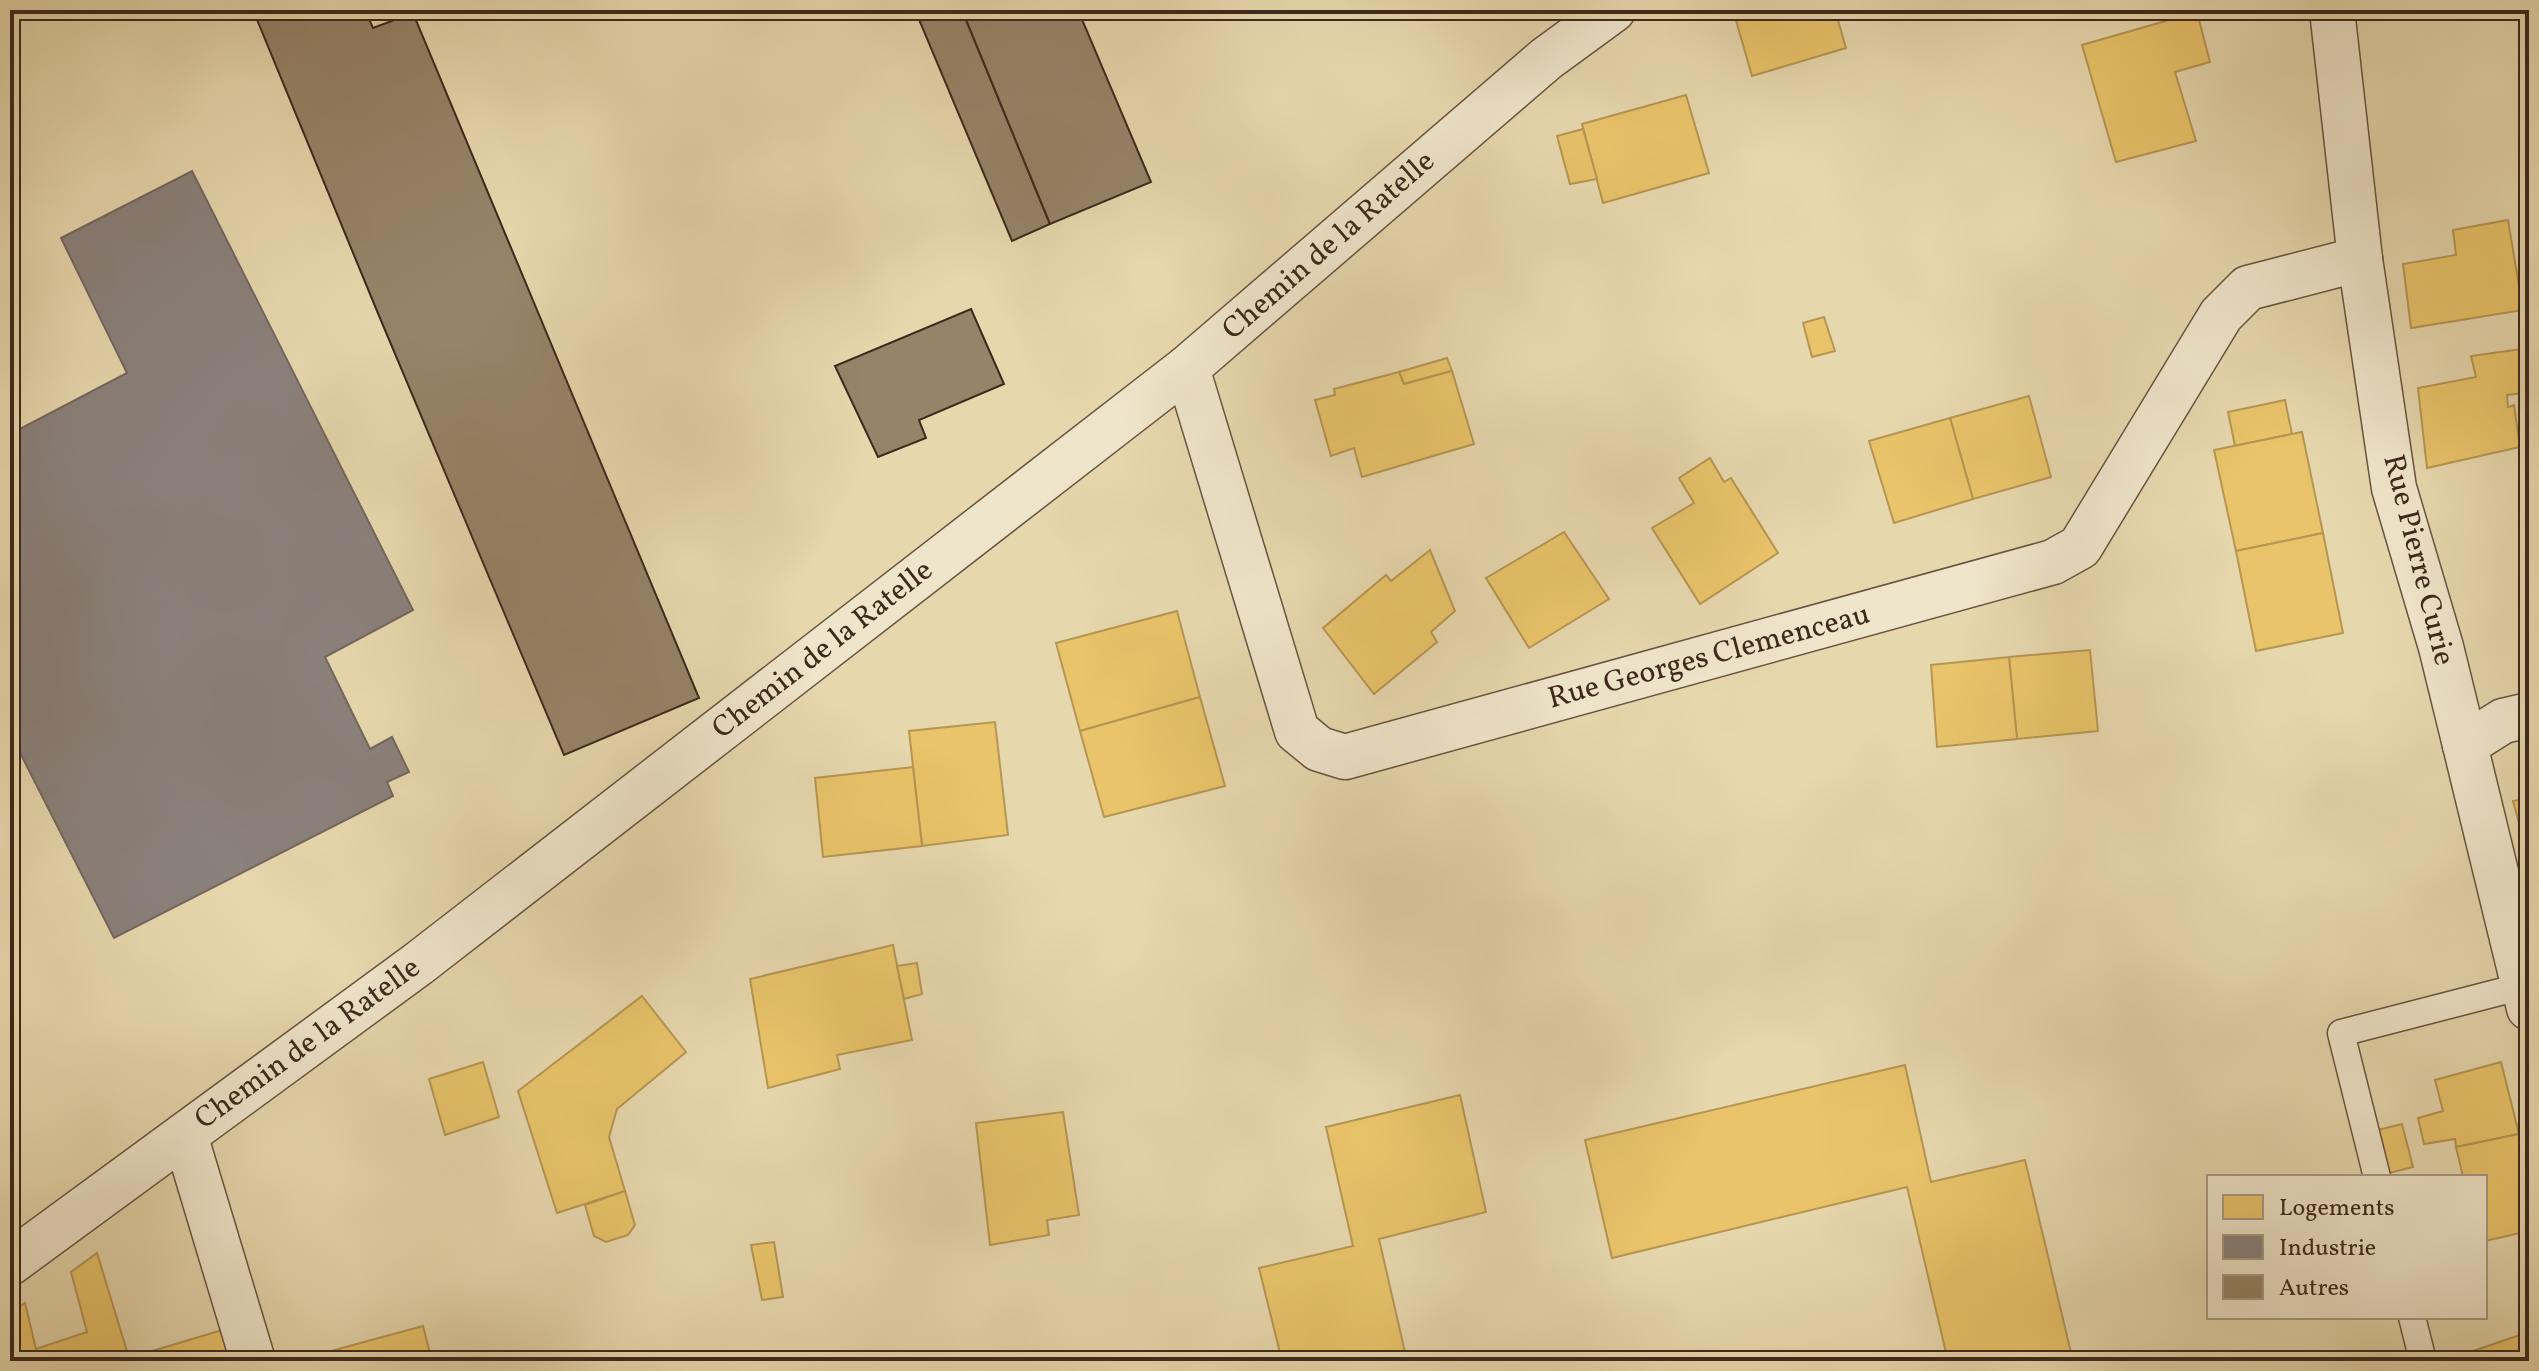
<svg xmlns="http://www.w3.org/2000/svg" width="2539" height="1371" viewBox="0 0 2539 1371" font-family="Vollkorn,serif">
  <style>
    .homes { fill: #e9c46a; stroke: #b69653; stroke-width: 2 }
    .industry { fill: #8a817c; stroke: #736760; stroke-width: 2 }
    .building { fill: #968368; stroke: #3e291d; stroke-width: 2 }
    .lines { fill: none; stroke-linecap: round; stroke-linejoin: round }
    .service-casing { stroke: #685441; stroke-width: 29 }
    .minor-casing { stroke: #685441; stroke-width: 47 }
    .tertiary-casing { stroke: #685441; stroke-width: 47 }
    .service { stroke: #efe5ca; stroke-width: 26 }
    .minor { stroke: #efe5ca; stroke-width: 44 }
    .tertiary { stroke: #efe5ca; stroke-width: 44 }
    .labels { text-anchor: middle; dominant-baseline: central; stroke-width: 8; stroke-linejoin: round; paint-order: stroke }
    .street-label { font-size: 30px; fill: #3e291d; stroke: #efe5ca }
  </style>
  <rect width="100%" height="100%" fill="#e7d7ad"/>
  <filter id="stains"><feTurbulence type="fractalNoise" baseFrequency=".0025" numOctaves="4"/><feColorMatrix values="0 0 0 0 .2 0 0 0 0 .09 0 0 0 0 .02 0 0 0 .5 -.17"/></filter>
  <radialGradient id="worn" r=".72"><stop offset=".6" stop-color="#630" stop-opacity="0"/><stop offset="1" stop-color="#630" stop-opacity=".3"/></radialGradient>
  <g class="homes">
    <polygon points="1733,10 1835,10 1846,48 1752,76"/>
    <polygon points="2197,12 2210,62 2175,72 2196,141 2116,162 2082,45"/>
    <polygon points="1686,95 1709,173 1603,203 1582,124"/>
    <polygon points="1583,129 1597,179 1570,184 1557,136"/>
    <polygon points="2508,220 2523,310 2411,328 2403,264 2456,255 2453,230"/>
    <polygon points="1824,317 1835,351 1812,357 1803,323"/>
    <polygon points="2529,348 2529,426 2524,393 2507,395 2508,407 2514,405 2520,447 2427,468 2418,388 2476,377 2471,356"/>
    <polygon points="1447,358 1452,371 1404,384 1399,372"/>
    <polygon points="1452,371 1474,444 1362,477 1354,448 1331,456 1315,400 1335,395 1334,389 1399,372 1404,384"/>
    <polygon points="2029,396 2051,477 1973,499 1950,418"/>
    <polygon points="2285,400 2292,434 2235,446 2228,412"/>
    <polygon points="1950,418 1973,499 1894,523 1869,441"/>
    <polygon points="2302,432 2323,533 2236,551 2214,450"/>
    <polygon points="1710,458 1724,482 1731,478 1778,553 1700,604 1652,528 1694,503 1679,478"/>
    <polygon points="1564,532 1609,599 1529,648 1486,578"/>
    <polygon points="2323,533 2343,633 2256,651 2236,551"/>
    <polygon points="1430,550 1455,611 1431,632 1437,642 1374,694 1323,628 1386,575 1391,581"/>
    <polygon points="1177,611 1200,697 1080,731 1056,643"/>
    <polygon points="2090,650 2098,731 2017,739 2009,657"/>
    <polygon points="2009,657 2017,739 1937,747 1931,665"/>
    <polygon points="1200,697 1225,786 1104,817 1080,731"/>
    <polygon points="995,722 1008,835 922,846 909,731"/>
    <polygon points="913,767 922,846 823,857 815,778"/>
    <polygon points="2529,798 2529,860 2513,801"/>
    <polygon points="893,945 912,1040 837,1055 840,1069 768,1088 750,979"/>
    <polygon points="917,963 922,994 904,999 897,966"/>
    <polygon points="642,996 686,1052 617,1109 609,1137 625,1191 557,1213 518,1091"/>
    <polygon points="483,1062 499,1117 445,1135 429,1079"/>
    <polygon points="2501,1062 2519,1134 2456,1147 2455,1139 2424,1144 2418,1118 2443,1111 2435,1080"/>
    <polygon points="1905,1065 1931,1182 2025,1160 2073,1361 1948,1361 1907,1187 1612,1258 1585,1140"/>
    <polygon points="1460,1095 1486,1212 1379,1239 1407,1361 1282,1361 1259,1268 1353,1246 1326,1127"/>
    <polygon points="1063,1112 1079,1215 1047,1220 1049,1235 990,1245 976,1123"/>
    <polygon points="2402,1124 2413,1167 2389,1173 2378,1130"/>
    <polygon points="2519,1134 2529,1177 2529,1231 2485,1241 2485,1177 2463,1177 2456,1147"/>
    <polygon points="625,1191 635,1225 628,1235 606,1242 594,1236 585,1205"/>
    <polygon points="774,1242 783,1297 762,1300 751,1245"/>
    <polygon points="97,1253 130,1361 10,1361 10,1313 25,1303 36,1349 87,1332 71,1272"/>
    <polygon points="423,1326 432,1361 334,1361 331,1351"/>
    <polygon points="222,1330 231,1361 130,1361 129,1358"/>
    <polygon points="2529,1332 2529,1361 2473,1361 2470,1352"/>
  </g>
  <polygon class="industry" points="192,171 413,610 325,657 370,749 392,737 409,772 387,782 393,796 114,938 10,733 10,434 127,373 61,238"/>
  <g class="building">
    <polygon points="253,10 365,10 373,28 413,13 699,698 564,755 377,311"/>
    <polygon points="915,10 962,10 1050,224 1012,241"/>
    <polygon points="962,10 1078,10 1151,182 1050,224"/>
    <polygon points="971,309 1004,384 919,420 926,438 878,457 835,366"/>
  </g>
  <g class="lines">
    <defs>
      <g id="service">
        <polyline points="2377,1177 2341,1033 2523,986"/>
        <polyline points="2412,1317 2423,1361"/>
      </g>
      <g id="minor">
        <polyline points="1187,368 1297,731 1319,749 1345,757 2053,562 2080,547 2221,315 2248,288 2360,259"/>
        <polyline points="2465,745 2529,1008"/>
        <polyline points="185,1135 253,1361"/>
      </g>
      <g id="tertiary">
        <polyline points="2332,10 2360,259 2394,488 2441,647 2465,745 2503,721 2529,715"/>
        <polyline points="10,1263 418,964 1187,368 1546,59 1613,10"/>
      </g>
    </defs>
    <use href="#service" class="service-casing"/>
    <use href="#minor" class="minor-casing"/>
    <use href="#tertiary" class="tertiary-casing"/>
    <use href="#service" class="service"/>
    <use href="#minor" class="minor"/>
    <use href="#tertiary" class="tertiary"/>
  </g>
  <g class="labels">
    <g class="street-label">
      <text transform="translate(1329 246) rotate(-41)">Chemin de la Ratelle</text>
      <text transform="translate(2418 560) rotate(76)">Rue Pierre Curie</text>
      <text transform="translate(823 650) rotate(-38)">Chemin de la Ratelle</text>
      <text transform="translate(1709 657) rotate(-15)">Rue Georges Clemenceau</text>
      <text transform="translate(308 1044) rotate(-36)">Chemin de la Ratelle</text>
    </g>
  </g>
  <rect width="2539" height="1371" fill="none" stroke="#e7d7ad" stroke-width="40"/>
  <rect x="12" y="12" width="2515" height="1347" fill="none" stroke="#3e291d" stroke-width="4"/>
  <rect x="20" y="20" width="2499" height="1331" fill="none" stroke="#3e291d" stroke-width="2"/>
  <rect x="2207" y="1175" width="280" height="144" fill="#efe5ca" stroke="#a89a85" stroke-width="2"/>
  <rect x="2223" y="1195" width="40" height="24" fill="#e9c46a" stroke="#a89a85" stroke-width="2"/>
  <text x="2279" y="1215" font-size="24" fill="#3e291d">Logements</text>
  <rect x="2223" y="1235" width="40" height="24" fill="#8a817c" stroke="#a89a85" stroke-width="2"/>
  <text x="2279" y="1255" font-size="24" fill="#3e291d">Industrie</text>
  <rect x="2223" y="1275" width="40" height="24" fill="#968368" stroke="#a89a85" stroke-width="2"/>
  <text x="2279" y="1295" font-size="24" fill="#3e291d">Autres</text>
  <rect width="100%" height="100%" filter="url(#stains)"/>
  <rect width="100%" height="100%" fill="url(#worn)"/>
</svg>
